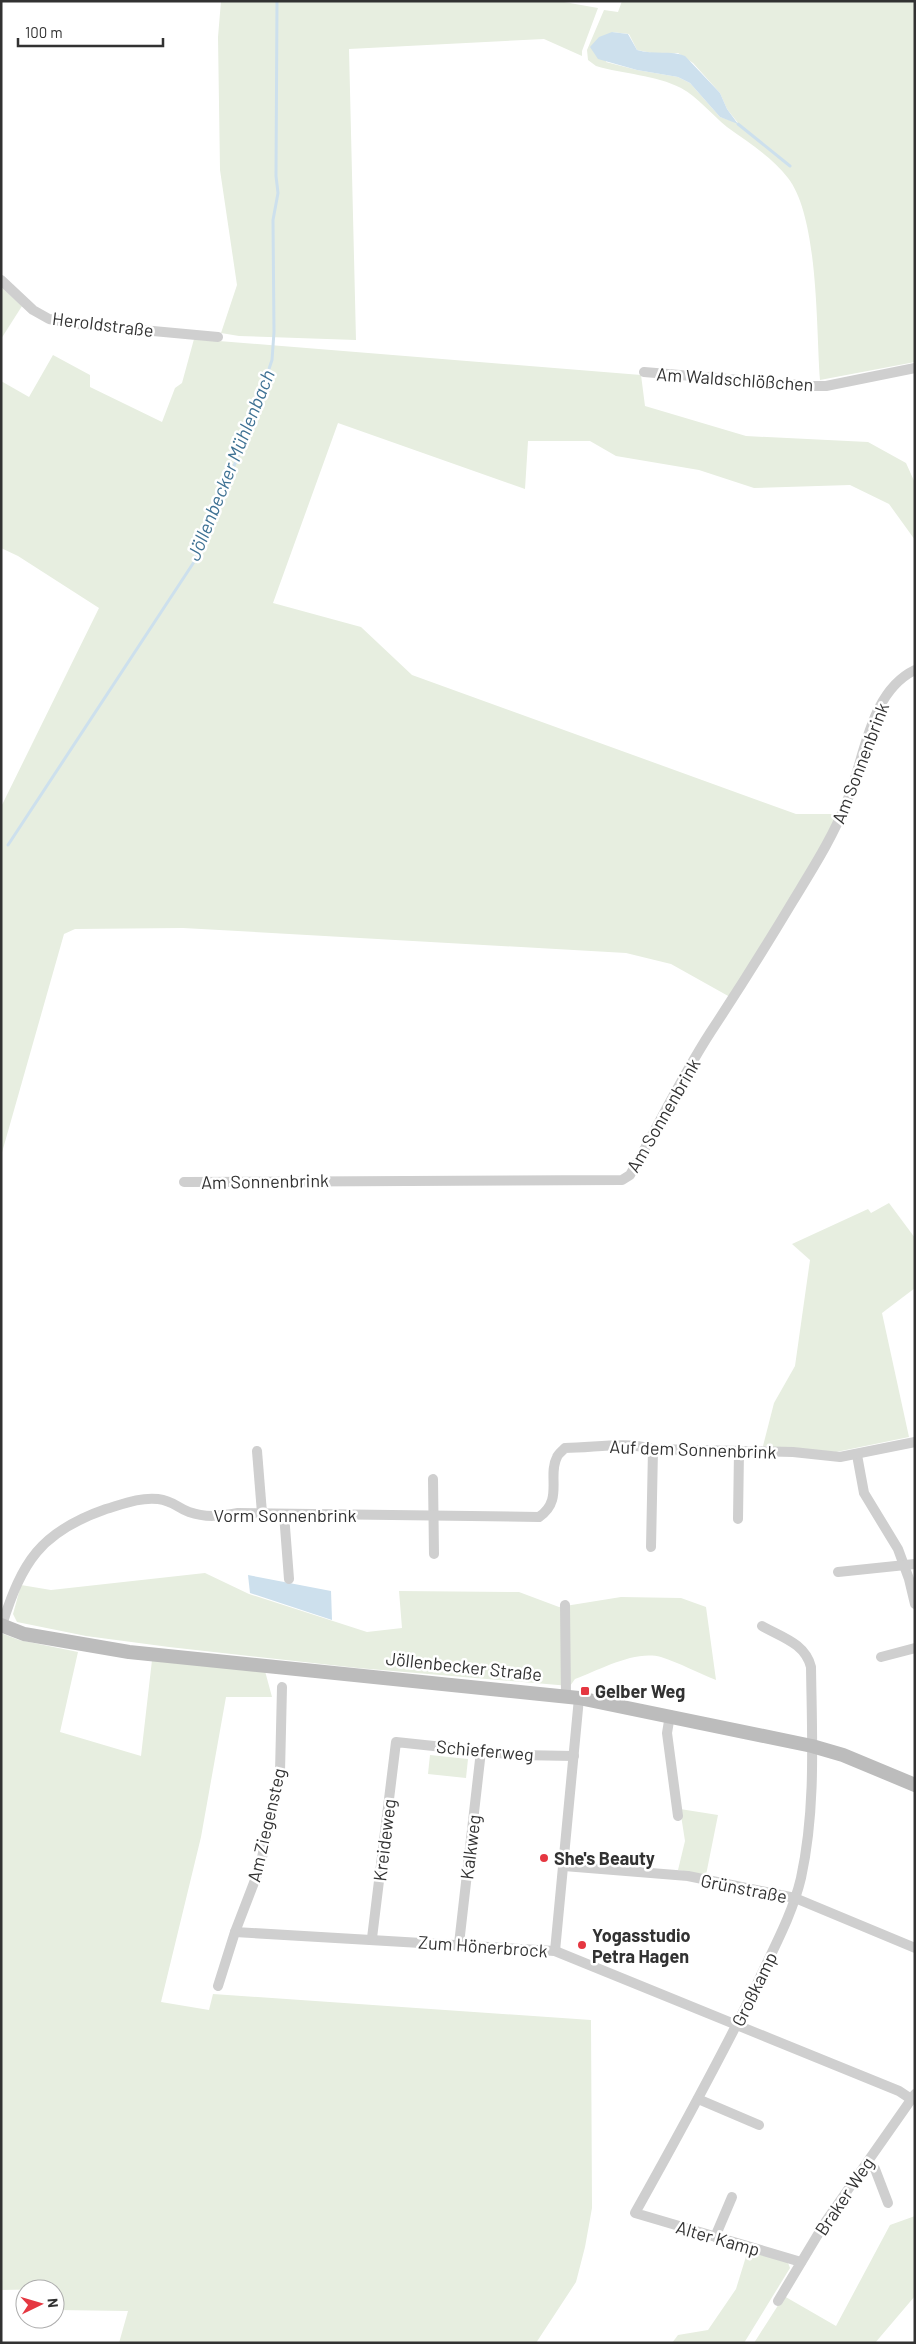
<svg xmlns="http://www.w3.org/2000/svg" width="916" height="2344" viewBox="0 0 916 2344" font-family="Barlow,sans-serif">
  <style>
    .green { fill: #e7eee0; fill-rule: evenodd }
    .water { fill: #cde0ed }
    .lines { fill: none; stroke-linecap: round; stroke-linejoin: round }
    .stream { stroke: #cde0ed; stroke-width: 3 }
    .minor { stroke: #cfcfcf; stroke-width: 10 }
    .secondary { stroke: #bcbcbc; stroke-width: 14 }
    .poi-dot { fill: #e53741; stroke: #fff; stroke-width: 2 }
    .labels { text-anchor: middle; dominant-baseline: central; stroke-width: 5; stroke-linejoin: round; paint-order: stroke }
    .street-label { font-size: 18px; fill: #323232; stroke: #fff }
    .poi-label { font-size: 18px; font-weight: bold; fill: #323232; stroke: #fff; text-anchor: start }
    .water-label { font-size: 19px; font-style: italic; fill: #3f7294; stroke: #fff }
  </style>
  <rect width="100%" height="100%" fill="#fff"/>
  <g class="green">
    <polygon points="221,1 543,1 564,2 598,8 582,51 582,56 544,39 349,49 356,340 239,336 221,333 237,285 220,170 218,37"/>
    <path d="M622,1H915V362L820,380C816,329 819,218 788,178C772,157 749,143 727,127C712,115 698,97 681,88C656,75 623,74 596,66L588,60L587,50L604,10L618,12ZM612,32L629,34L637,50L657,54L678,53L693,63L720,93L727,109L738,123L720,117L690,83L678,77L637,70L606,62Z"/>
    <polygon points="1,287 22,306 1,339"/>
    <polygon points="194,339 641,375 645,406 746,436 868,442 906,463 915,483 915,540 889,504 850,485 754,488 699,470 616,456 590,441 528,441 525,489 338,423 273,603 361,627 412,675 796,814 837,814 828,838 730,997 671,964 626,953 183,928 75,929 64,934 1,1156 1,807 99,608 18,556 1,548 1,381 29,397 53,355 90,375 90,387 162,422 175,388 182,383"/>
    <polygon points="889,1203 915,1238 915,1288 882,1313 909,1437 836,1452 763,1446 774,1403 795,1366 810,1260 792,1244 868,1209 871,1213"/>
    <path d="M205,1573L249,1594L367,1632L402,1628L399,1591L519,1592L559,1607L621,1597L681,1598L706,1607L716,1680C698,1673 680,1663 661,1657C634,1650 600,1670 575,1679L570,1686L358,1668L169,1647L86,1636L17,1622L13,1614L21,1585L51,1590Z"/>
    <polygon points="1,1633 19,1640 78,1652 60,1732 141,1756 152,1660 265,1671 272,1697 226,1697 201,1837 161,2002 209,2010 213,1994 591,2020 592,2208 585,2247 576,2282 536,2343 119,2343 128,2311 55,2310 55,2289 1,2290"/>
    <polygon points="430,1755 468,1759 466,1778 428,1774"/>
    <polygon points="680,1809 718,1815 706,1875 678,1870 685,1841"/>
    <polygon points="915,2216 915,2296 875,2343 754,2343 784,2296 836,2326 890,2225"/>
    <polygon points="748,2250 787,2260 790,2268 744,2343 672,2343 678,2335 708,2330 736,2289"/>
  </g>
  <g class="water">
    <path d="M612,32L628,34L637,50C654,55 672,50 685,56L720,93L727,109L738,124L720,117L690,83L678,77L637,70L598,59L590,47L599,37Z"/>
    <polygon points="248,1575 331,1591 332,1620 250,1593"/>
  </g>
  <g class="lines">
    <g class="stream">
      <polyline points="738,124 790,166"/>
      <polyline points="8,845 194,562 246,437 272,360 274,332 273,220 278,193 276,176 277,1"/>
    </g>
    <g class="minor">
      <polyline points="1,280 33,310 49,319 77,324 218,337"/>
      <polyline points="644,372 812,386 826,386 915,368"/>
      <path d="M184,1182L622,1180L630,1175C657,1128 681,1078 710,1033C739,989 766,946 793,901C813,868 833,837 847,801C865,759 869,692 915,670"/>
      <polyline points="257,1451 262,1513"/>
      <polyline points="857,1455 864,1493 898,1549 909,1579 915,1604"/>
      <polyline points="433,1479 434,1554"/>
      <polyline points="284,1514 289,1579"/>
      <polyline points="738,1519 739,1451"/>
      <polyline points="651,1547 653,1449"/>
      <polyline points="838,1572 915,1564"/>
      <polyline points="565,1605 566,1696"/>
      <path d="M2,1625C22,1562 40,1532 106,1509C123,1504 140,1497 158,1499C174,1501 177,1508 189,1512C206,1518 221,1516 238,1513L539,1517C564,1500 547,1476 557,1457C558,1454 563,1450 565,1448C595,1448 623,1441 653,1449L793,1452L840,1457L915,1442"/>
      <path d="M762,1626C781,1637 805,1643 811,1667C812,1737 816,1809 801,1878C792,1916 772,1951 756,1986C718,2063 677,2138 635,2213L801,2262"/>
      <polyline points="881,1657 915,1648"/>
      <polyline points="670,1715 667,1733 678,1816"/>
      <polyline points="564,1866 688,1876 795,1898 915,1948"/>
      <polyline points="235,1932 555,1951 899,2091 911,2099"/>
      <polyline points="372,1938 396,1742 518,1755 574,1756"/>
      <polyline points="459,1944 481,1751"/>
      <polyline points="555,1951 579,1698"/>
      <polyline points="218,1986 235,1932 260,1867 280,1772 282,1687"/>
      <polyline points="698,2099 759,2125"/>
      <polyline points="868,2162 875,2169 888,2203"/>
      <polyline points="715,2237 732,2197"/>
      <polyline points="778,2301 826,2221 915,2094"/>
    </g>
    <polyline class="secondary" points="1,1625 24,1634 129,1652 579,1698 812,1746 843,1755 915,1785"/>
  </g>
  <g class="poi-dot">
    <rect x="580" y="1686" width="10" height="10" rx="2.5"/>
    <circle cx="544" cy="1858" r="5"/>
    <circle cx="582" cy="1945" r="5"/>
  </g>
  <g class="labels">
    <g class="street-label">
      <text transform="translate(103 324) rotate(7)">Heroldstraße</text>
      <text transform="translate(735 379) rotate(4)">Am Waldschlößchen</text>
      <text transform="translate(860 763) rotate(-69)">Am Sonnenbrink</text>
      <text transform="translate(663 1115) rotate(-60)">Am Sonnenbrink</text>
      <text transform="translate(265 1181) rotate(-1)">Am Sonnenbrink</text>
      <text transform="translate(693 1449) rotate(2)">Auf dem Sonnenbrink</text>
      <text x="285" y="1515">Vorm Sonnenbrink</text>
      <text transform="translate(464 1666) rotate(6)">Jöllenbecker Straße</text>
      <text transform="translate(485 1750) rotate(5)">Schieferweg</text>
      <text transform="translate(266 1825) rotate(-77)">Am Ziegensteg</text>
      <text transform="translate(384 1840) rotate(-83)">Kreideweg</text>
      <text transform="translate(470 1847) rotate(-83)">Kalkweg</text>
      <text transform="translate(744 1888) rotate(11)">Grünstraße</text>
      <text transform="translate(483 1946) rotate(4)">Zum Hönerbrock</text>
      <text transform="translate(754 1989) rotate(-64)">Großkamp</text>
      <text transform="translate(844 2196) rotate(-56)">Braker Weg</text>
      <text transform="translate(718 2238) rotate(16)">Alter Kamp</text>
    </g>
    <g class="poi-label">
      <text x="595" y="1691">Gelber Weg</text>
      <text x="554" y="1858">She's Beauty</text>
      <text x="592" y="1935">Yogasstudio<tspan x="592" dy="21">Petra Hagen</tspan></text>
    </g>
    <g class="water-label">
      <text transform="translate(230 465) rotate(-68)">Jöllenbecker Mühlenbach</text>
    </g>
  </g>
  <rect width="916" height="2344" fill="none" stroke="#323232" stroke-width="5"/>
  <g transform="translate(40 2304) rotate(85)"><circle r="24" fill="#ffffff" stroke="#adadad"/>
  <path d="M0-4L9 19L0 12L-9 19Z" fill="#e53741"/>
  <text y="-8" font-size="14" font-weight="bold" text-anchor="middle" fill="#323232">N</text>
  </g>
  <path d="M18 38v8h145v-8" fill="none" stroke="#323232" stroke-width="2.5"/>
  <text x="25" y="38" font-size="15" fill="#323232" stroke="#ffffff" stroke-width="4" paint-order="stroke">100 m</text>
</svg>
